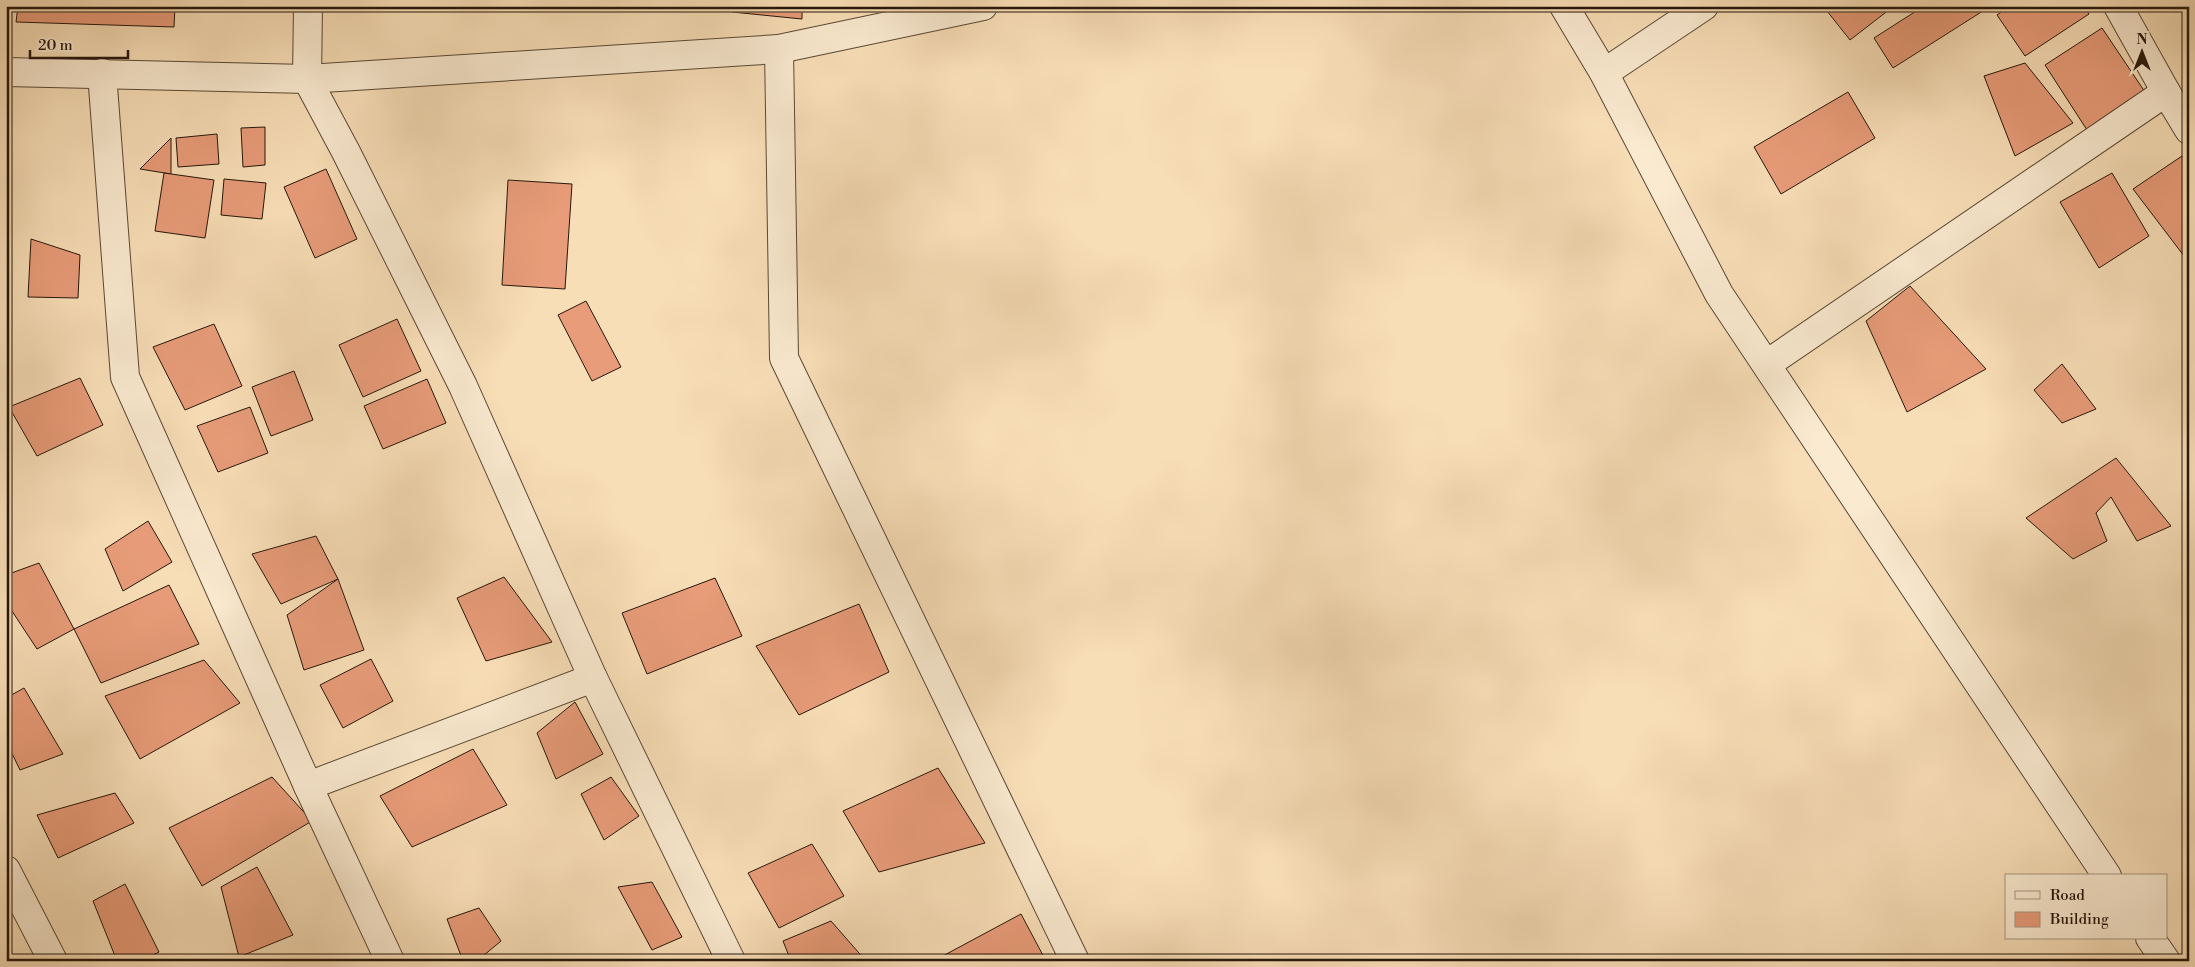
<svg xmlns="http://www.w3.org/2000/svg" width="2195" height="967" viewBox="0 0 2195 967" font-family="'Libre Bodoni',serif">
  <style>
    .building { fill: #e89c79; stroke: #26170a }
    .lines { fill: none; stroke-linecap: round; stroke-linejoin: round }
    .minor-casing { stroke: #5a4935; stroke-width: 30 }
    .minor { stroke: #faead0; stroke-width: 28 }
  </style>
  <rect width="100%" height="100%" fill="#f8deb7"/>
  <filter id="stains"><feTurbulence type="fractalNoise" baseFrequency=".004" numOctaves="4"/><feColorMatrix values="0 0 0 0 .2 0 0 0 0 .09 0 0 0 0 .02 0 0 0 .5 -.17"/></filter>
  <radialGradient id="worn" r=".72"><stop offset=".6" stop-color="#630" stop-opacity="0"/><stop offset="1" stop-color="#630" stop-opacity=".3"/></radialGradient>
  <g class="building">
    <polygon points="18,6 175,6 174,27 16,22"/>
    <polygon points="732,6 802,6 802,19 732,12"/>
    <polygon points="1823,6 1894,6 1850,40"/>
    <polygon points="1924,6 1984,6 1986,9 1893,68 1874,38"/>
    <polygon points="2009,6 2084,6 2089,14 2025,56 1997,15"/>
    <polygon points="2102,28 2145,92 2087,130 2045,65"/>
    <polygon points="2025,63 2073,123 2015,156 1984,76"/>
    <polygon points="1848,92 1875,138 1781,194 1754,147"/>
    <polygon points="265,127 265,165 243,167 241,128"/>
    <polygon points="217,134 219,164 178,167 176,138"/>
    <polygon points="171,138 171,174 140,169"/>
    <polygon points="2182,156 2189,165 2189,254 2184,256 2133,189"/>
    <polygon points="326,169 357,239 315,258 284,187"/>
    <polygon points="164,173 214,180 205,238 155,231"/>
    <polygon points="2112,173 2149,236 2099,268 2060,202"/>
    <polygon points="224,179 266,183 262,219 221,215"/>
    <polygon points="508,180 572,184 565,289 502,285"/>
    <polygon points="31,239 80,255 78,298 28,297"/>
    <polygon points="1910,286 1986,369 1907,412 1866,321"/>
    <polygon points="586,301 621,367 592,381 558,315"/>
    <polygon points="397,319 421,371 363,397 339,345"/>
    <polygon points="214,324 242,386 185,410 153,347"/>
    <polygon points="2062,364 2096,409 2062,423 2034,390"/>
    <polygon points="294,371 313,420 271,436 252,387"/>
    <polygon points="80,378 103,425 37,456 9,407"/>
    <polygon points="427,379 446,423 383,449 364,406"/>
    <polygon points="250,407 268,453 218,472 197,426"/>
    <polygon points="2116,458 2171,526 2137,541 2111,497 2096,513 2107,541 2073,559 2026,518"/>
    <polygon points="148,521 172,562 123,591 105,549"/>
    <polygon points="316,536 338,579 281,604 252,554"/>
    <polygon points="39,563 74,629 37,649 6,602 6,575"/>
    <polygon points="504,577 552,642 486,661 457,598"/>
    <polygon points="715,578 742,636 647,674 622,613"/>
    <polygon points="338,579 364,650 304,670 287,615"/>
    <polygon points="169,585 199,644 101,683 74,629"/>
    <polygon points="859,604 889,672 799,715 756,646"/>
    <polygon points="371,659 393,701 343,728 320,685"/>
    <polygon points="204,660 240,703 140,759 105,696"/>
    <polygon points="24,688 63,754 20,770 6,741 6,698"/>
    <polygon points="575,702 603,754 556,779 537,733"/>
    <polygon points="473,749 507,805 412,847 380,796"/>
    <polygon points="938,768 985,843 879,872 843,811"/>
    <polygon points="272,777 312,821 202,886 169,828"/>
    <polygon points="611,777 639,816 604,840 581,794"/>
    <polygon points="115,793 134,823 58,858 37,815"/>
    <polygon points="812,844 844,896 779,928 748,873"/>
    <polygon points="257,867 293,935 239,957 221,887"/>
    <polygon points="652,882 682,937 652,950 618,887"/>
    <polygon points="125,884 159,952 142,961 117,961 93,901"/>
    <polygon points="479,908 501,941 477,961 463,961 447,919"/>
    <polygon points="1021,914 1046,961 940,961 939,958"/>
    <polygon points="831,921 866,961 791,961 783,941"/>
  </g>
  <g class="lines">
    <defs>
      <g id="minor">
        <polyline points="308,6 307,79 346,152 463,386 593,678 731,961"/>
        <polyline points="1564,6 1604,73 1719,294 2107,876"/>
        <polyline points="2118,6 2166,92"/>
        <polyline points="779,49 784,358 1075,961"/>
        <polyline points="6,72 307,79 779,49 983,6"/>
        <polyline points="102,73 125,377 308,786 390,961"/>
        <polyline points="1604,73 1704,6"/>
        <polyline points="1767,364 2166,92 2189,130"/>
        <polyline points="308,786 593,678"/>
        <polyline points="6,870 53,961"/>
        <polyline points="2150,938 2166,961"/>
      </g>
    </defs>
    <use href="#minor" class="minor-casing"/>
    <use href="#minor" class="minor"/>
  </g>
  <rect width="2195" height="967" fill="none" stroke="#f8deb7" stroke-width="25"/>
  <rect x="8" y="8" width="2180" height="952" fill="none" stroke="#26170a" stroke-width="2.5"/>
  <rect x="12" y="12" width="2170" height="942" fill="none" stroke="#26170a"/>
  <rect x="2005" y="874" width="162" height="65" fill="#faead0" stroke="#a59681"/>
  <rect x="2015" y="891" width="25" height="8" fill="#faead0" stroke="#a59681"/>
  <text x="2050" y="900" font-size="15" fill="#26170a">Road</text>
  <rect x="2015" y="912" width="25" height="15" fill="#e89c79" stroke="#a59681"/>
  <text x="2050" y="924" font-size="15" fill="#26170a">Building</text>
  <g transform="translate(2142 52)" stroke="#faead0" stroke-width="4" paint-order="stroke">
  <path d="M0-4L9 19L0 12L-9 19Z" fill="#26170a"/>
  <text y="-8" font-size="14" font-weight="bold" text-anchor="middle" fill="#26170a">N</text>
  </g>
  <path d="M30 50v8h98v-8" fill="none" stroke="#26170a" stroke-width="2.5"/>
  <text x="38" y="50" font-size="15" fill="#26170a" stroke="#faead0" stroke-width="4" paint-order="stroke">20 m</text>
  <rect width="100%" height="100%" filter="url(#stains)"/>
  <rect width="100%" height="100%" fill="url(#worn)"/>
</svg>
